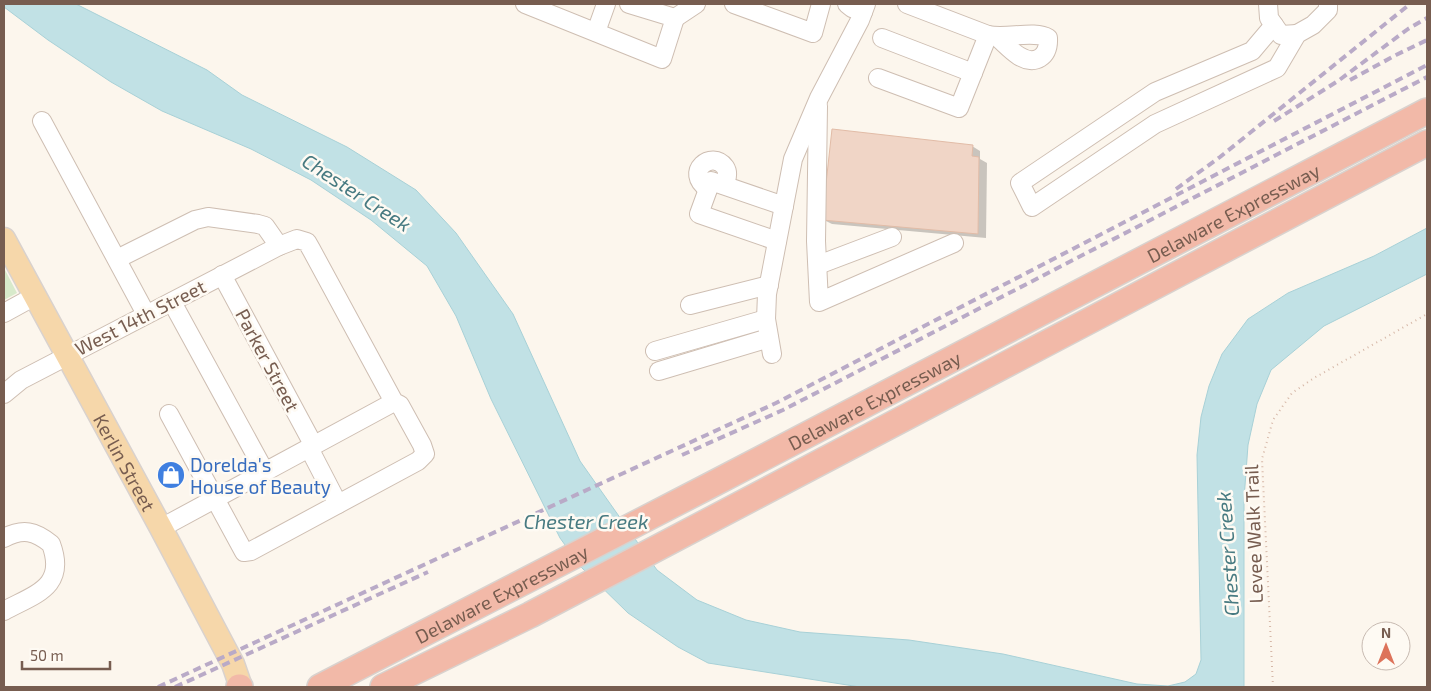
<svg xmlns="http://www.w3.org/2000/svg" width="1431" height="691" viewBox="0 0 1431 691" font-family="'Exo 2',sans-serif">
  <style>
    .green { fill: #d8eacb }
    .water { fill: #c1e1e5; stroke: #a8d1d7 }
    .shadow { fill: #0003 }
    .building { fill: #f0d5c6; stroke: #e2bca7 }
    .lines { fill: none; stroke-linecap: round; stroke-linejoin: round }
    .minor-casing { stroke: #cebeb2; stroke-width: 20 }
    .major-casing { stroke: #d9d2ce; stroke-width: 25 }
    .highway-casing { stroke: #d9d2ce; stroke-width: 28 }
    .path { stroke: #d6b8a8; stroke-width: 2; stroke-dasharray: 1 4; stroke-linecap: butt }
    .minor { stroke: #fff; stroke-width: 18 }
    .major { stroke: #f6d7aa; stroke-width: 22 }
    .highway { stroke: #f2b9a8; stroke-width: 25 }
    .rail { stroke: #b9aac7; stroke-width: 4; stroke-dasharray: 8 5; stroke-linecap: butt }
    .labels { text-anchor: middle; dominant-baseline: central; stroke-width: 5; stroke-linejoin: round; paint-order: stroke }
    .street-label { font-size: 19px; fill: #775d50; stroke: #fefaf3 }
    .shop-label { font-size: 19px; fill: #366cbe; stroke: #fefaf3; text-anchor: start }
    .water-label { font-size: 20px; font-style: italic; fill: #477a81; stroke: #fefaf3 }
  </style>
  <rect width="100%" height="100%" fill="#fcf6ed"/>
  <polygon class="green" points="4,268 17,293 4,300"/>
  <polygon class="water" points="4,4 76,4 207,70 242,95 347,147 416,190 456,233 513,314 580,461 657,570 697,600 746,620 800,632 909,640 1003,654 1137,684 1168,686 1185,682 1196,674 1201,660 1197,455 1201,417 1209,386 1222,354 1248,319 1288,293 1374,256 1427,228 1427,274 1324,326 1271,370 1257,404 1248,445 1244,499 1244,687 860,687 708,663 678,647 628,613 581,567 560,538 491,399 456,316 427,266 371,220 311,180 251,149 162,111 111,82 48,40 4,7"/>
  <polygon class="shadow" points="972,146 980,151 980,159 987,163 986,238 832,224 824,220"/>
  <polygon class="building" points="832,129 973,145 972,156 979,157 978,234 822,220"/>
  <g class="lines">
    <defs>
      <g id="minor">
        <polyline points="525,4 662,59 675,18 629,4"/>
        <polyline points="734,4 813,33 821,4"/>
        <polyline points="847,4 852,8 863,12"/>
        <polyline points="1268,4 1269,18 1281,35 1297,34"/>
        <polyline points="675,18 696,4"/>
        <polyline points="1274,25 1252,51 1155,92 1020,183 1032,207 1155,124 1277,68 1297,34 1313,25 1328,10 1328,4"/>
        <polyline points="596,32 606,4"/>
        <path d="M988,35C1006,39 1035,30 1048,38C1049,57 1035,66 1019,56C1011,51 1004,43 997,37"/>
        <polyline points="882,38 973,73"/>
        <polyline points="878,78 959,108 988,35 907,4"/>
        <polyline points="818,106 816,241 819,302 954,243"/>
        <polyline points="42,121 146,314"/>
        <path d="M708,189C683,172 712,149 725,167C729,173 727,179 724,185"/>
        <polyline points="777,241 699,214 711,181 784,206"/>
        <polyline points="117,259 195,220 208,217 258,224 265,226 279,246"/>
        <polyline points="818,265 892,237"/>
        <polyline points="222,275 314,446"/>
        <polyline points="172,302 265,472"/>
        <polyline points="690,305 769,285"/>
        <polyline points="4,313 35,296"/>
        <polyline points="655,351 766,319"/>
        <polyline points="772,354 766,319 767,294 793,159 819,98 860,20 866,4"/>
        <polyline points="659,371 769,338"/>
        <polyline points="4,394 21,380 279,246 297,239 307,242 311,249 394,402 400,405 422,445 425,454 418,461 251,551 244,552 169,414"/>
        <polyline points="309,448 338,504"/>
        <polyline points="161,528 394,402"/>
        <path d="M4,538C23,528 35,531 51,544C67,587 35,594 4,611"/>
      </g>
      <g id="major">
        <path id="s1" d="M4,239L161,528L233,664L241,687"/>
      </g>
      <g id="highway">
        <polyline points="239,687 240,687"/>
        <path id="s2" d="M320,687L709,486L1427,111"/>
        <polyline points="383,687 530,615 1427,143"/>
      </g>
    </defs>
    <use href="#minor" class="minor-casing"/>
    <use href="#major" class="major-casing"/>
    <use href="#highway" class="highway-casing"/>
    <polyline class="path" points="1273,687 1262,459 1273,420 1292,393 1314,378 1427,314"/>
    <use href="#minor" class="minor"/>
    <use href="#major" class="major"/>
    <use href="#highway" class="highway"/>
    <g class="rail">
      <polyline points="1350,80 1396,55 1427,40"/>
      <polyline points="1274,121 1338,81 1408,29 1427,18"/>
      <polyline points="1176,189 1220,157 1410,4"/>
      <polyline points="682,455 783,410 1427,77"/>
      <polyline points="158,687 776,403 1427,65"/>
      <polyline points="175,687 428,572"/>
    </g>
  </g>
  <defs>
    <symbol id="shop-disc" viewBox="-11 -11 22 22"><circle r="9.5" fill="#3f7fe0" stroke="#fefaf3"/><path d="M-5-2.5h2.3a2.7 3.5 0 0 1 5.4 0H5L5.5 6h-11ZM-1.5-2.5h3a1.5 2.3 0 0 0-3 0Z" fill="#fff"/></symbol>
  </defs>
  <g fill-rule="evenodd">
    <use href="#shop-disc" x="155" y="459" width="32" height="32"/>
  </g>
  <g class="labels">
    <g class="street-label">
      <text stroke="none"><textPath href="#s2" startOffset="1029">Delaware Expressway</textPath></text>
      <text transform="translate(140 317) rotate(-27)">West 14th Street</text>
      <text transform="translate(268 360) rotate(62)">Parker Street</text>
      <text stroke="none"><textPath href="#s2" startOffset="624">Delaware Expressway</textPath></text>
      <text stroke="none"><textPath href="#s1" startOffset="254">Kerlin Street</textPath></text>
      <text transform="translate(1253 534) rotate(-92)">Levee Walk Trail</text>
      <text stroke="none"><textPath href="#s2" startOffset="204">Delaware Expressway</textPath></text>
    </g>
    <g class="shop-label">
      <text x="190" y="464">Dorelda's<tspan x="190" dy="22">House of Beauty</tspan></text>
    </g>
    <g class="water-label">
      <text transform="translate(357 192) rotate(33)">Chester Creek</text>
      <text x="586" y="521">Chester Creek</text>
      <text transform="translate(1227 554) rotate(-94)">Chester Creek</text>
    </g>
  </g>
  <rect width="1431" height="691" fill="none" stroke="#775d50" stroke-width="10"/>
  <g transform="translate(1386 646)"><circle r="24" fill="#fefaf3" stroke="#c8bbb2"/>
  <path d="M0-4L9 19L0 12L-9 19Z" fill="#dd735a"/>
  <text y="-8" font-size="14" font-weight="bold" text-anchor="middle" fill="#775d50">N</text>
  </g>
  <path d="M22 661v8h88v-8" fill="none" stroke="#775d50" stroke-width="2.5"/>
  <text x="30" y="661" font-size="15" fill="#775d50" stroke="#fefaf3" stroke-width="4" paint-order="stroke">50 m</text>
</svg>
